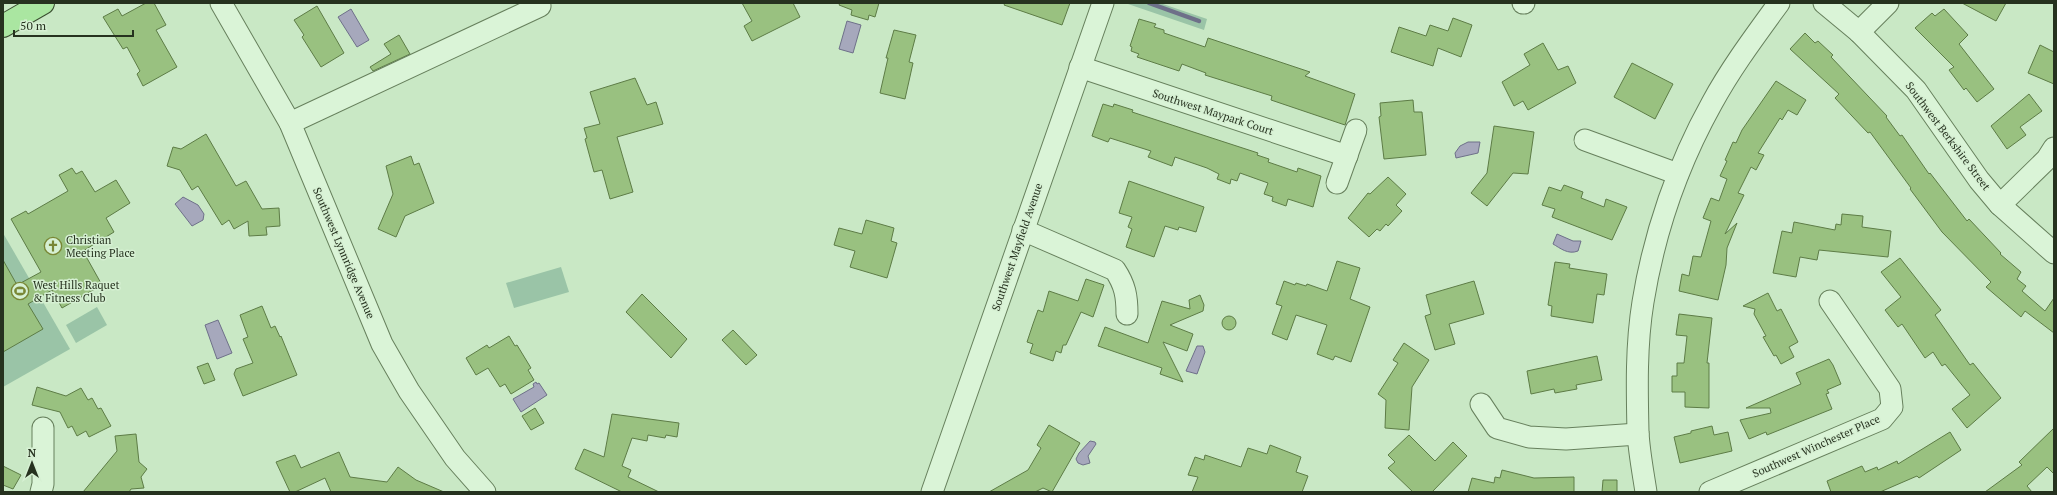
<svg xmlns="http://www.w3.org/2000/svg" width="2057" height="495" viewBox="0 0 2057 495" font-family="'PT Serif',serif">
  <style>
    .green { fill: #9ac4a7 }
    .water { fill: #a6a8bc; stroke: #6e7089 }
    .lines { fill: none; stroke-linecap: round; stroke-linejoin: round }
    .stream { stroke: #6e7089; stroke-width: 4.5 }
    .building { fill: #99c180; stroke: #5d7c46 }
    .minor-casing { stroke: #67805d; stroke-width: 23 }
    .major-casing { stroke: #3b4f31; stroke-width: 24 }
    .minor { stroke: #daf4d7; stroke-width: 21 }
    .major { stroke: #aae6a1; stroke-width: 22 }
    .labels { text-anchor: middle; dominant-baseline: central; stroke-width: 3; stroke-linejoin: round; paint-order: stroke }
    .street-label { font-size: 11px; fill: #26321f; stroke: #d6f0d3 }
    .poi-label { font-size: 11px; fill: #26321f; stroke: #d6f0d3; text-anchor: start }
  </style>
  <rect width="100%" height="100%" fill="#c9e8c5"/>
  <g class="green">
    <polygon points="1160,3 1207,19 1204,30 1128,4"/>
    <polygon points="3,233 70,349 3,387"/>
    <polygon points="561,267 569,292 514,308 506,283"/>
    <polygon points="97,307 107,325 76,343 66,325"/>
  </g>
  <g class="water">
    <polygon points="351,9 369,40 357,47 338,17"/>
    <polygon points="847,21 861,25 853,53 839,49"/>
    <polygon points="1468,142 1480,142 1478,153 1456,158 1455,153 1460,146"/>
    <polygon points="183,197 198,205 204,214 203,220 192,226 175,204"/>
    <path d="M1557,234L1573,241H1581L1578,251C1568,255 1560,248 1553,244Z"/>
    <polygon points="218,320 232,353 217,359 205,325"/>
    <polygon points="1197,346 1203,346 1205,352 1197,374 1186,371"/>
    <polygon points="536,382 537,384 539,383 547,395 521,412 513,399 534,387 533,384"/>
    <polygon points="1090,441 1095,442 1096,444 1088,456 1090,463 1083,465 1078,463 1076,459 1079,453"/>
  </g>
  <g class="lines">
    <polyline class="stream" points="1149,3 1199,21"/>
  </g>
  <g class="building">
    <polygon points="146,3 154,3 166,25 156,30 177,67 143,86 137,74 140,71 127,47 123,49 103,17 118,9 122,16"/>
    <polygon points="742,3 793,3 800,17 752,41 744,26 752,21"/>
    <polygon points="840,3 879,3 875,17 869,15 868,20 851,15 852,10 839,5"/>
    <polygon points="1005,3 1070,3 1062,25 1004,5"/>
    <polygon points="1962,3 2006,3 1996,21"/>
    <polygon points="317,6 344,53 321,67 302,37 304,35 294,20"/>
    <polygon points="1944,9 1968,35 1959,44 1994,89 1977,102 1966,88 1964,90 1949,70 1954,67 1915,28 1932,13 1935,16"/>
    <polygon points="1453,18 1472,25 1461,57 1438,48 1433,66 1391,52 1399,27 1426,36 1430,25 1448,31"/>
    <polygon points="1139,19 1156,24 1154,27 1164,30 1164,33 1205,47 1208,38 1310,72 1305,76 1355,94 1345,125 1271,100 1272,96 1205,75 1206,73 1182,64 1179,71 1137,57 1139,54 1131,51 1132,47 1130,46"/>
    <polygon points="894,30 916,35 909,62 913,63 905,99 880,93 888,58 886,58"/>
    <polygon points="1805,33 1815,43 1818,41 1833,55 1831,57 1887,116 1886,117 1900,136 1902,135 1929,174 1930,173 1967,221 1969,219 2001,253 2000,254 2021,272 2017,279 2026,286 2022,291 2045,311 2054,298 2054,333 2025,311 2021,317 1986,287 1991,282 1942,232 1910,189 1911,188 1870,132 1868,133 1835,98 1839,94 1790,49"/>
    <polygon points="399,35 410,54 373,71 370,67 391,54 384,44"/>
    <polygon points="1543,43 1558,70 1568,66 1576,83 1528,110 1523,101 1514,106 1502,82 1530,65 1524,54"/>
    <polygon points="2040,45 2054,52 2054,84 2028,73"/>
    <polygon points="1632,63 1673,84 1655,119 1614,97"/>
    <polygon points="635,78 647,105 656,102 663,124 617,137 633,192 610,199 602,170 594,172 585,139 587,138 584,128 600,124 590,92"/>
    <polygon points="1776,81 1806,100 1797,115 1788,110 1782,120 1780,118 1758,153 1764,155 1756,170 1751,167 1738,193 1744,195 1725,234 1737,223 1727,248 1726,265 1718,300 1679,291 1682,274 1689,276 1693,256 1701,257 1711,221 1703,218 1711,198 1719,201 1727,179 1720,176 1727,161 1725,160 1733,142 1736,143 1742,130"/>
    <polygon points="2029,94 2042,111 2020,127 2026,135 2007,149 1991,126"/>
    <polygon points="1413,100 1414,112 1422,112 1426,155 1384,159 1379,117 1381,116 1380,103"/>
    <polygon points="1103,104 1113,107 1114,104 1133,110 1132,112 1258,153 1257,155 1269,159 1268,162 1297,172 1298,168 1321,176 1313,207 1288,199 1286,206 1272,201 1273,197 1264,194 1268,183 1240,173 1237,181 1231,179 1230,184 1217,179 1219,174 1207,168 1175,157 1172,166 1148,157 1151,151 1110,138 1108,142 1092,136"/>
    <polygon points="1494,126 1534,132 1528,174 1513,173 1487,206 1471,193 1487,173"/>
    <polygon points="206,134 236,186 246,181 262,209 279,208 280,226 266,227 267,235 249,236 248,221 234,229 229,220 222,225 198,186 192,190 180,170 167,166 173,147 181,149"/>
    <polygon points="411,156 414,165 419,163 434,203 405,216 396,237 378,229 393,194 386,166"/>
    <polygon points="72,168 76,174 82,171 95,192 116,180 130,203 106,218 114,232 83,251 102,285 62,308 52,290 28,304 43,329 3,352 3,260 17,285 41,272 11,219 26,211 28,214 68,191 59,175"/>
    <polygon points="1388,177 1406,194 1396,205 1402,211 1388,226 1386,224 1380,231 1377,229 1369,237 1348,218 1368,193 1370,194"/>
    <polygon points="1129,181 1204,207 1196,232 1179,227 1178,230 1165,226 1154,257 1126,247 1132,229 1128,227 1132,217 1119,213"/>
    <polygon points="1564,185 1583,192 1581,198 1604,207 1606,199 1627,207 1612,240 1552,217 1555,209 1542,205 1549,187 1561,191"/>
    <polygon points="1842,214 1863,216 1862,227 1891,231 1888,257 1819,250 1817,260 1800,257 1796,277 1773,273 1782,231 1792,233 1794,222 1835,230 1836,224 1841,225"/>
    <polygon points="866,220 894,228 891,241 897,243 887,278 850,267 855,251 834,245 839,228 862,234"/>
    <polygon points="1900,258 1941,310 1935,315 1970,365 1973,363 2001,398 1967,428 1952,409 1970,395 1945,364 1942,366 1933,352 1925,358 1902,324 1898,327 1885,310 1901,297 1881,272"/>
    <polygon points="1337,261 1360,268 1350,299 1370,307 1351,362 1335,356 1333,360 1317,354 1327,325 1296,315 1287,340 1272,334 1282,306 1276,304 1284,281 1295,285 1296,283 1306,286 1307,284 1327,291"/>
    <polygon points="1555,262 1570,264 1569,268 1607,274 1604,295 1597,294 1593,323 1551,316 1552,306 1548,305"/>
    <polygon points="1086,279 1104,285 1093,317 1081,312 1066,345 1063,345 1061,353 1056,351 1053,361 1030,353 1033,344 1027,342 1033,324 1038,310 1043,312 1049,291 1078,301"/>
    <polygon points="1474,281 1484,314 1449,324 1455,344 1435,350 1425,316 1431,314 1426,295"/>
    <polygon points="1768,293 1777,311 1781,309 1798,342 1789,347 1794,357 1781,364 1776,355 1774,356 1763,337 1766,336 1754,314 1755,309 1743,306"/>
    <polygon points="642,294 687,339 671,358 626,312"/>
    <polygon points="1200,295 1204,305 1203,311 1170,325 1193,334 1187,351 1163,342 1183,382 1160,374 1162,368 1098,346 1105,327 1148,343 1162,301 1190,309 1189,300"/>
    <polygon points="262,306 271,328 275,326 280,337 281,336 297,375 243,396 234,374 236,369 253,363 243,339 248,337 240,315"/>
    <polygon points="1679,314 1712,318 1707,363 1709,363 1709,408 1685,407 1685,392 1672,392 1672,376 1677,376 1677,363 1684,363 1687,336 1676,335"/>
    <circle cx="1229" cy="323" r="7"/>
    <polygon points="733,330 757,355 746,365 722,340"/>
    <polygon points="509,336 515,346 517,345 531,368 528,370 534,380 511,394 505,384 500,387 488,368 476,375 466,358 487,345 489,348"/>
    <polygon points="1404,343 1429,360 1412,387 1409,430 1385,428 1386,400 1378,394 1398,363 1393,360"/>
    <polygon points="1597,356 1602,380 1576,385 1577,389 1555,393 1554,389 1531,394 1527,371"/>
    <polygon points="1829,359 1833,365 1841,384 1827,390 1829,393 1826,394 1832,409 1767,435 1766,432 1749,439 1740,420 1771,413 1770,408 1746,408 1801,384 1796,373"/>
    <polygon points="208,363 215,380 204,384 197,367"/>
    <polygon points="37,387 66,396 81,388 88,400 92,398 98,409 101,408 111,426 89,437 86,431 77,436 72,426 68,428 60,412 32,405"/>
    <polygon points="535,408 544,423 531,430 522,416"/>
    <polygon points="612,414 679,423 677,437 666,435 665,438 648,435 647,441 632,438 622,466 631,470 628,477 659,492 622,492 575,469 584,449 604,457"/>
    <polygon points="1049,425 1080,443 1052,492 1043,488 1035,492 989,492 1028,470 1041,448 1037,445"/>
    <polygon points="1712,426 1714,435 1728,432 1732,451 1680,463 1674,437 1691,433 1691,431"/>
    <polygon points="2054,428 2054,474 2047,467 2027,486 2032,492 1985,492 2022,465 2019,462"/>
    <polygon points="1950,432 1961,450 1919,478 1917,476 1880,492 1831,492 1827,481 1862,466 1865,472 1877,467 1878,470 1897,461 1898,464"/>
    <polygon points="136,434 139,462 147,469 141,477 144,488 131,489 129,492 83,492 117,451 115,436"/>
    <polygon points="1409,435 1435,461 1453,442 1467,456 1432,492 1413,492 1388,468 1395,462 1388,455"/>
    <polygon points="1270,445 1301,457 1296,472 1308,476 1302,492 1192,492 1198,477 1188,475 1195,457 1204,460 1205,455 1241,467 1248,448 1267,454"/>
    <polygon points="339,452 350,477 387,482 398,467 416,480 444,492 331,492 325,478 295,492 290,492 276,462 295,455 301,468"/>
    <polygon points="3,466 21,475 13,489 3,485"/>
    <polygon points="1502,470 1534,478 1574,477 1574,492 1468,492 1472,478 1494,483 1495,477 1500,478"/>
    <polygon points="1603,480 1617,480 1617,492 1602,492"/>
  </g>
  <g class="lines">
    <defs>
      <g id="minor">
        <polyline points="221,3 290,123 382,344 409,391 455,458 485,492"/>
        <polyline points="1523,3 1524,3"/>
        <polyline points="1824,3 1859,32 1916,90 1979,180 2000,205 2054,253"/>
        <polyline points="1859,32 1888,3"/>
        <polyline points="1080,67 1347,156"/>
        <polyline points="290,123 540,6"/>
        <polyline points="1585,140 1678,174"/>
        <polyline points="1337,183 1356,130"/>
        <polyline points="2000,205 2047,159 2054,148"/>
        <path d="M1023,230L1115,270C1125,285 1127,296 1127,314"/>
        <polyline points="1481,404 1497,428 1529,437 1566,439 1638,434"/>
        <polyline points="41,492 43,484 43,428"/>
        <polyline points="932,492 1103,3"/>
        <path d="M1646,492C1643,472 1639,452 1638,432C1637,389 1636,345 1643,302C1654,234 1678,164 1712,103C1731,68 1755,36 1779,3"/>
        <polyline points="1710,492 1882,419 1892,407 1890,389 1830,301"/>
      </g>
      <polyline id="major" points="3,26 43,3"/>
    </defs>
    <use href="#minor" class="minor-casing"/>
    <use href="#major" class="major-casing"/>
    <use href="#minor" class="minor"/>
    <use href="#major" class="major"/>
  </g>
  <defs>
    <symbol id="church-ring" viewBox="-11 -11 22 22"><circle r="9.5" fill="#d6f0d3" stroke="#798735" stroke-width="1.5"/><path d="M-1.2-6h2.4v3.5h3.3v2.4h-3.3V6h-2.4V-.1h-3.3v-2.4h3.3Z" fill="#798735"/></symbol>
    <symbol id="stadium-ring" viewBox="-11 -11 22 22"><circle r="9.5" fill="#d6f0d3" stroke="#798735" stroke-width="1.5"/><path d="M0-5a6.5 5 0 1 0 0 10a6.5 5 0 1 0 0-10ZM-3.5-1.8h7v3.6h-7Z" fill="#798735"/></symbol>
  </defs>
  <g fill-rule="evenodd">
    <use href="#church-ring" x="43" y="236" width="20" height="20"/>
    <use href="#stadium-ring" x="10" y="281" width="20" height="20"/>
  </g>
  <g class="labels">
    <g class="street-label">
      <text transform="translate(1213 112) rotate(18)">Southwest Maypark Court</text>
      <text transform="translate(1948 136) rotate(53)">Southwest Berkshire Street</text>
      <text transform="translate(1017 247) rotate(-71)">Southwest Mayfield Avenue</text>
      <text transform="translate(344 253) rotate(67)">Southwest Lynnridge Avenue</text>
      <text transform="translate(1816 446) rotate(-24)">Southwest Winchester Place</text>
    </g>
    <g class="poi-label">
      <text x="66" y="240">Christian<tspan x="66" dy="13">Meeting Place</tspan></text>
      <text x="33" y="285">West Hills Raquet<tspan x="33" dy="13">&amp; Fitness Club</tspan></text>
    </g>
  </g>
  <rect width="2057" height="495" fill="none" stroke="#26321f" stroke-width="8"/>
  <g transform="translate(32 463)" stroke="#d6f0d3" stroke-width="3" paint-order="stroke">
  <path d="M0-3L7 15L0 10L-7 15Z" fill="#26321f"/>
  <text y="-6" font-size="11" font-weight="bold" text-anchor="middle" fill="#26321f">N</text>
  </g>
  <path d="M14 30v6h119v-6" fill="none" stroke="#26321f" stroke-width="2"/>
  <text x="20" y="30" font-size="12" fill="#26321f" stroke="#d6f0d3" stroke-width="3" paint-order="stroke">50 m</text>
</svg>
